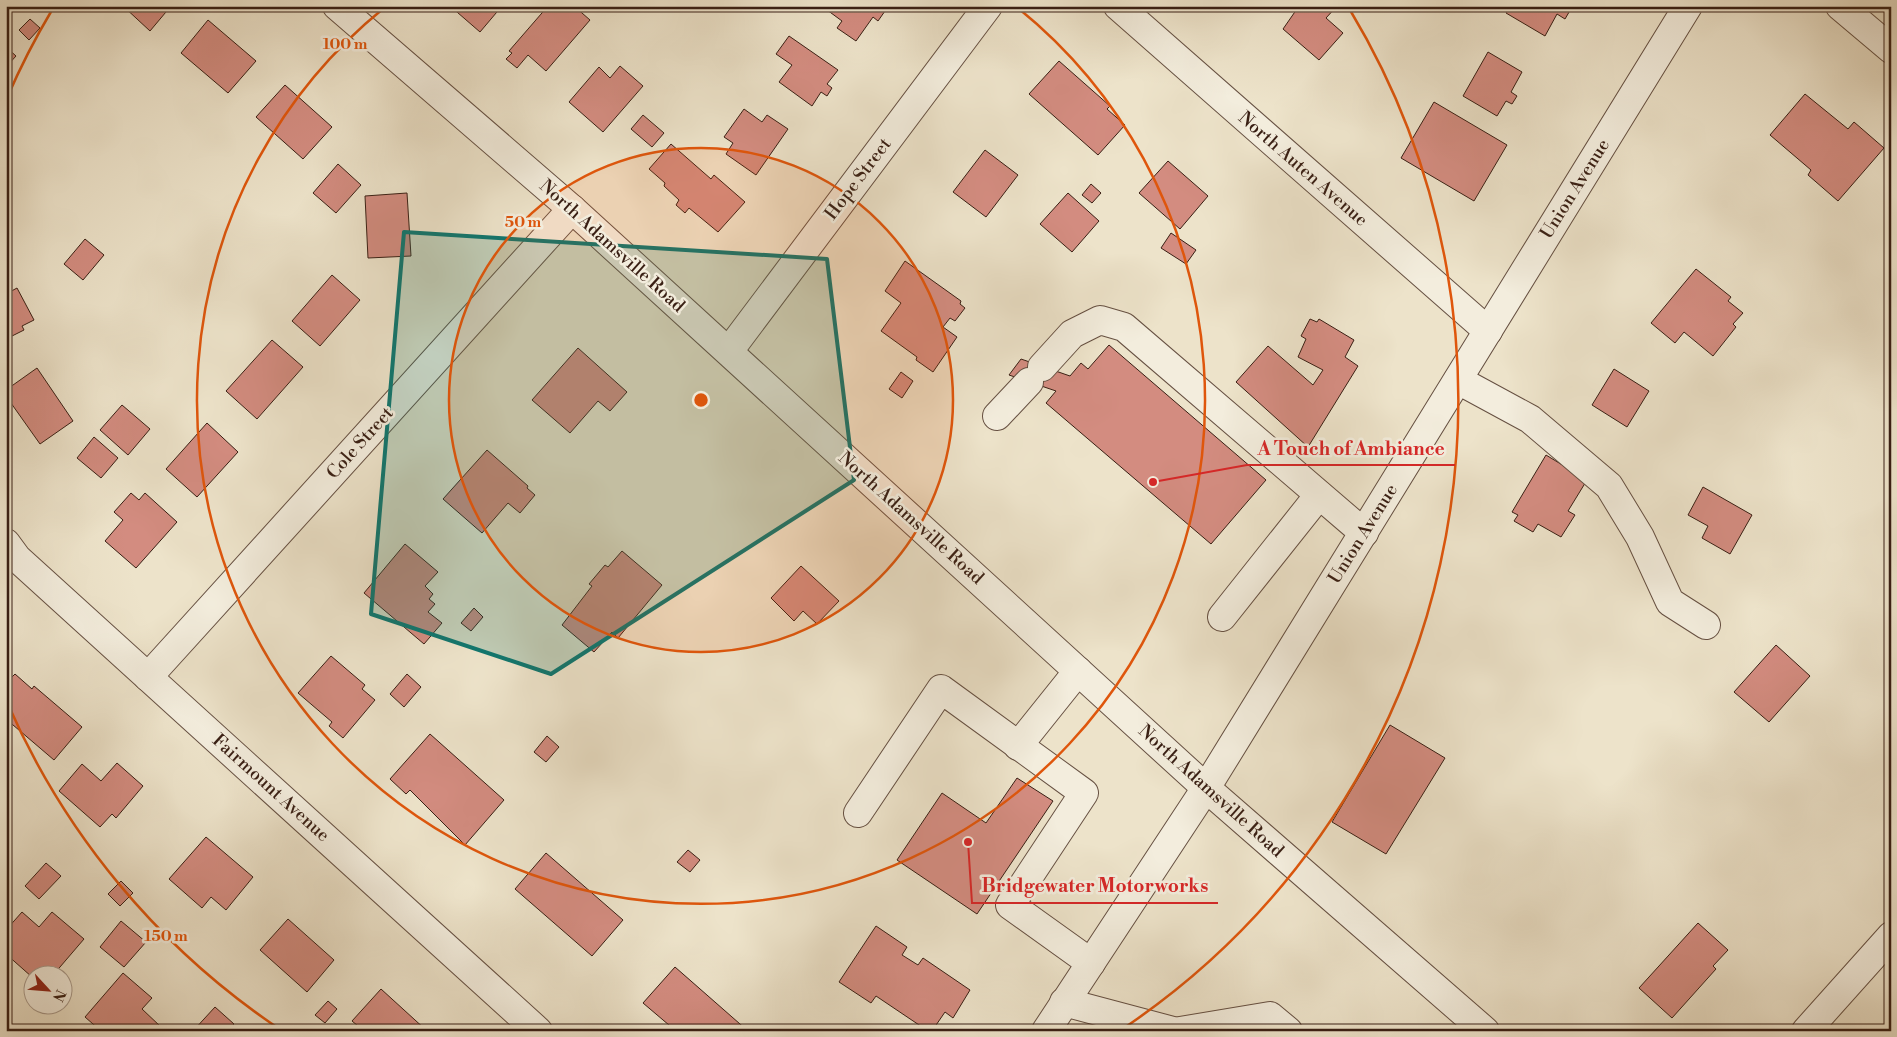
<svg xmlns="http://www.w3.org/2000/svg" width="1897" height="1037" viewBox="0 0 1897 1037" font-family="'Libre Bodoni',serif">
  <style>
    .building { fill: #d38c80; stroke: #391f14 }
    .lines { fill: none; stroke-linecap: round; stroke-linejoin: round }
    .minor-casing { stroke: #665042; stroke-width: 30 }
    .minor { stroke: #f3eddd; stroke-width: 28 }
    .marked { fill: #0f766e; fill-opacity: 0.2; stroke: #0f766e; stroke-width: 4; stroke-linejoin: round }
    .ring { fill: none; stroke: #df560c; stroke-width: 2.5 }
    .labels { text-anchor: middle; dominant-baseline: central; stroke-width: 5; stroke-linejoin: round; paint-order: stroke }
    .street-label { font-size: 18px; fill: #391f14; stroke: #f3eddd }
    .centre { fill: #df560c; stroke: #f3eddd; stroke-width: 2.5 }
    .ring-label { font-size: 15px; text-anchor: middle; font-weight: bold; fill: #df560c; stroke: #f3eddd; stroke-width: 5; stroke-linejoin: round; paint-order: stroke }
    .leader { fill: none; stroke: #d62828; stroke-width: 2 }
    .callout-dot { fill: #d62828; stroke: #f3eddd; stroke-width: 2 }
    .callout-label { font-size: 19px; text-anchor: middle; font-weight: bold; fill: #d62828; stroke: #f3eddd; stroke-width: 5; stroke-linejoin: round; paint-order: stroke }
  </style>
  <rect width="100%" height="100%" fill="#ede3ca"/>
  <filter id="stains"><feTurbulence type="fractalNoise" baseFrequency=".004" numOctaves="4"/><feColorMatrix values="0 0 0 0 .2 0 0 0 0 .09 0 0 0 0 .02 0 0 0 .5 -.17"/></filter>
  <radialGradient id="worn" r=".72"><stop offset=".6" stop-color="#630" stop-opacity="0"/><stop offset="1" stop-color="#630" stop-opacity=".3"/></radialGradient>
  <g class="building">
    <polygon points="123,6 171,6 150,31"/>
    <polygon points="450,6 502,6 480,32"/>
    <polygon points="548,6 574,6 590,20 546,71 528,55 517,68 506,59 512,53 509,51"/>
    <polygon points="879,6 885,11 878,21 873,17 856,41 837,28 842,21 823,7"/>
    <polygon points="1299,6 1337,6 1326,18 1343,33 1319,60 1283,29"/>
    <polygon points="1510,6 1571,6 1572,7 1565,19 1557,14 1545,36 1506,13"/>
    <polygon points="30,19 40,28 29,40 19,30"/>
    <polygon points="208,20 256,61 228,93 181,53"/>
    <polygon points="789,36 838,70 827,84 832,88 827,96 821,92 812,106 779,82 792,65 776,54"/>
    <polygon points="6,47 16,56 6,67"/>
    <polygon points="1488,52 1522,72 1511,92 1517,96 1512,104 1506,101 1497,116 1463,96"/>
    <polygon points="1059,61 1110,106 1107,109 1125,125 1098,155 1029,94"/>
    <polygon points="620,66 643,86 603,132 569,102 599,67 610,78"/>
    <polygon points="285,85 332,127 303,159 256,117"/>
    <polygon points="1805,94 1848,129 1854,122 1884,148 1838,201 1808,175 1811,170 1770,135"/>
    <polygon points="1434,102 1507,145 1474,201 1401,158"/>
    <polygon points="744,109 762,122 767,115 788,129 756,175 726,154 733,143 724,137"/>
    <polygon points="643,115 664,133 652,147 631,129"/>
    <polygon points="671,144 711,179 714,175 745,202 718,232 689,208 685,213 676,205 679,200 664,186 665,183 649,169"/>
    <polygon points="985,150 1018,175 986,217 953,192"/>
    <polygon points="1168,161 1208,196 1180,229 1139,193"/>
    <polygon points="338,164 361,185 336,213 313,193"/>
    <polygon points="1091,184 1101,193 1092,203 1082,195"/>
    <polygon points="407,193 411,256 368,258 365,196"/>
    <polygon points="1068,193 1099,221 1072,252 1040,224"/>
    <polygon points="1171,233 1196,250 1186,264 1161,248"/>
    <polygon points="85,239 104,255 83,280 64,264"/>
    <polygon points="905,261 961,301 960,304 965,308 955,321 950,318 943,327 957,337 933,372 916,360 917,357 881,331 901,303 885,291"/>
    <polygon points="1696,269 1731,297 1728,301 1743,313 1733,324 1736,327 1713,356 1684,332 1675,343 1651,323"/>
    <polygon points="332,275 360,300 320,346 292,321"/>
    <polygon points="17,288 34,320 22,326 24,330 6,339 6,294"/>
    <polygon points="1310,319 1317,322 1319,319 1354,340 1345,357 1358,366 1308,447 1236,382 1268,346 1313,385 1323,370 1298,357 1306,339 1301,336"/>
    <polygon points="272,340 303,367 257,419 226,391"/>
    <polygon points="1109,345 1266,480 1211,544 1046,403 1056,391 1009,375 1021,359 1070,376 1081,363 1088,369"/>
    <polygon points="578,348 627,392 610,411 598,401 570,433 532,400"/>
    <polygon points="37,368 73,421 40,444 6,396 6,390"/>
    <polygon points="1614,369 1649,391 1627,427 1592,405"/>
    <polygon points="901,372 913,381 902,398 889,389"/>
    <polygon points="122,405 150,429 128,455 100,430"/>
    <polygon points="207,423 238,452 197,497 166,469"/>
    <polygon points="94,437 118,458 101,478 77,458"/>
    <polygon points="487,450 528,486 527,488 535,495 520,513 508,503 482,533 443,499"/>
    <polygon points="1546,455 1587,480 1568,511 1575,515 1561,537 1538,524 1533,532 1514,521 1518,515 1512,512"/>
    <polygon points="1703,487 1752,515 1730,554 1702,538 1708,526 1688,515"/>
    <polygon points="131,493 139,500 145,493 177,522 136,568 105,541 123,520 114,512"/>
    <polygon points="405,544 438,572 425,586 433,594 429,599 435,604 428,612 442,623 424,644 364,593"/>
    <polygon points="622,551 662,585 618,638 612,632 594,652 562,625 592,586 589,584 605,565 608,567"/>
    <polygon points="801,566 839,601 817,624 803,611 794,621 771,598"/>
    <polygon points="474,608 483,617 471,631 461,623"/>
    <polygon points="1776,645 1810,676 1769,722 1734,692"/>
    <polygon points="331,656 365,685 362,689 375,700 343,738 329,726 332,722 298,693"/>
    <polygon points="15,674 32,689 34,686 82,727 54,760 6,719 6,717 12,710 6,705 6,683"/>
    <polygon points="407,674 421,687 404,707 390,694"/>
    <polygon points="1390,725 1445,758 1386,854 1332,822"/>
    <polygon points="430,734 504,800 465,845 410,790 406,794 390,779"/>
    <polygon points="547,736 559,747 546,762 534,752"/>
    <polygon points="117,763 143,786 116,818 112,814 100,827 59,791 82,764 101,781"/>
    <polygon points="1017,778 1053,801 977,914 897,860 942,793 986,823"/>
    <polygon points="206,837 253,877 226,910 211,897 202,908 169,879"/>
    <polygon points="688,850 700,860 690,872 677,862"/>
    <polygon points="546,853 623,920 592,956 515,889"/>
    <polygon points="46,863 61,876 39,899 25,886"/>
    <polygon points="121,881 133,893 120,906 108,894"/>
    <polygon points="22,912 39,927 52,912 84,939 54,974 32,974 32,977 6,954 6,930"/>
    <polygon points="288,919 334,960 307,992 260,950"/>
    <polygon points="121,921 146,942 124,967 100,947"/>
    <polygon points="1698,923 1728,950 1713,966 1716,969 1672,1018 1639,988"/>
    <polygon points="876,926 907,947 902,955 918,965 923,958 970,990 953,1018 945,1012 932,1031 928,1031 876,996 871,1003 839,982"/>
    <polygon points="675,967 748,1031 676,1031 643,1003"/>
    <polygon points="123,973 152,998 142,1009 160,1026 156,1031 101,1031 85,1017"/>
    <polygon points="381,989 426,1030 426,1031 364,1031 352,1021"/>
    <polygon points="328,1001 337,1009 325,1023 315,1015"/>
    <polygon points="215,1007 234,1024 227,1031 193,1031"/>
  </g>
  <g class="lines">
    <defs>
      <g id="minor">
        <polyline points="337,6 572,209 1206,788 1485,1031"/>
        <polyline points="1118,6 1488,331"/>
        <polyline points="1840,6 1891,49"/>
        <polyline points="729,351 988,6"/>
        <polyline points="1042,367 1072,334 1100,320 1124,327 1364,533"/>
        <polyline points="1458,380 1530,419 1609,486 1640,537 1670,602 1706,625"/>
        <polyline points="997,416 1029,382"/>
        <polyline points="6,543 17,558 538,1031"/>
        <polyline points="1222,617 1319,495"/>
        <polyline points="148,677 572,209"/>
        <polyline points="1018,746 1078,671"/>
        <polyline points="858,813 941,689 1084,793 1010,905 1091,963"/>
        <polyline points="1064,1002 1173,1031"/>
        <polyline points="1046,1031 1206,788 1688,6"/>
        <polyline points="1180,1031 1270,1016 1288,1031"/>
        <polyline points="1806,1031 1891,936"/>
      </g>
    </defs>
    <use href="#minor" class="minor-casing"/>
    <use href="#minor" class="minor"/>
  </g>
  <path class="marked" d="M404,232L827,259L854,480L551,674L371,614Z"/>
  <circle cx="701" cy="400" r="252" fill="#df560c" fill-opacity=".12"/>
  <g class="ring">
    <circle cx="701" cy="400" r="252"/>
    <path d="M1018 8A504 504 0 1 1 384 8"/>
    <path d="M278 1028A757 757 0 0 1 7 702M7 98A757 757 0 0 1 52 10M1350 10A757 757 0 0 1 1124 1028"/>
  </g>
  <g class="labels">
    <g class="street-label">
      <text transform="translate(1303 169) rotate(41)">North Auten Avenue</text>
      <text transform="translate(858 179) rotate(-53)">Hope Street</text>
      <text transform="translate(1575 189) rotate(-58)">Union Avenue</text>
      <text transform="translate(612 246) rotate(42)">North Adamsville Road</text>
      <text transform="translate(360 443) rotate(-48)">Cole Street</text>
      <text transform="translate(911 518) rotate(42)">North Adamsville Road</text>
      <text transform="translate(1363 534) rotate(-58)">Union Avenue</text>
      <text transform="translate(271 788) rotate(42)">Fairmount Avenue</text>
      <text transform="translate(1211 791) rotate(42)">North Adamsville Road</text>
    </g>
  </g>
  <circle cx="701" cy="400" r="8" class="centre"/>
  <g class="ring-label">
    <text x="345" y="49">100 m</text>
    <text x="523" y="227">50 m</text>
    <text x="166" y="941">150 m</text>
  </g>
  <path class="leader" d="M1153 482L1247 465H1455M968 842L972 903H1218"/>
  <g class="callout-dot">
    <circle cx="1153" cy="482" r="5"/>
    <circle cx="968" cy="842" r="5"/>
  </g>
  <g class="callout-label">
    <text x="1351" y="455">A Touch of Ambiance</text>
    <text x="1095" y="892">Bridgewater Motorworks</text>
  </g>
  <rect width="1897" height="1037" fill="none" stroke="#ede3ca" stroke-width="25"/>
  <rect x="8" y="8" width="1882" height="1022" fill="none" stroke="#391f14" stroke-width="2.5"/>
  <rect x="12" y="12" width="1872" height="1012" fill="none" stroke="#391f14"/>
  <g transform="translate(48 990) rotate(116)"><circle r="24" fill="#f3eddd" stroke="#a99b8d"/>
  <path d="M0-4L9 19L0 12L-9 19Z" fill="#8f2418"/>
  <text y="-8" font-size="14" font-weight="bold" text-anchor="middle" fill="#391f14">N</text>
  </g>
  <rect width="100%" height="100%" filter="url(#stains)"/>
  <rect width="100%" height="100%" fill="url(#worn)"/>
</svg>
